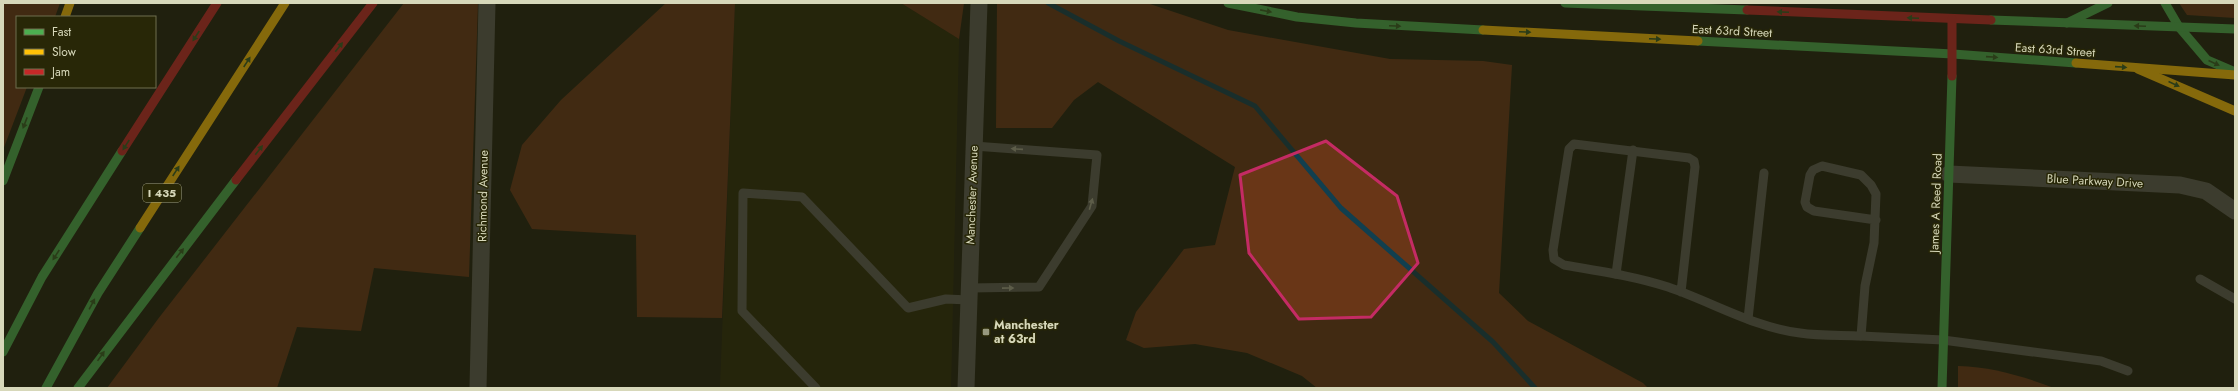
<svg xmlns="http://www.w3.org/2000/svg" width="2238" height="391" viewBox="0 0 2238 391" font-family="Jost,sans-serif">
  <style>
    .built { fill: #2c2b08 }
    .green { fill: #693617 }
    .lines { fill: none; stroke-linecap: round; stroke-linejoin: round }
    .stream { stroke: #113f4f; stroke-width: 5 }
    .lane { stroke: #5e5e54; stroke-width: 9 }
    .street { stroke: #5e5e54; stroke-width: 17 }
    .fast { stroke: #4caf50; stroke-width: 9 }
    .slow { stroke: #ffc107; stroke-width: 9 }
    .jam { stroke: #c62828; stroke-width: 9 }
    .oneway { fill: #365d24 }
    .oneway2 { fill: #a7a791 }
    .marked { fill: none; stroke: #c42b64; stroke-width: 3; stroke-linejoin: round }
    .poi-dot { fill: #97987e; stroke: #282707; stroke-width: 1.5 }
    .labels { text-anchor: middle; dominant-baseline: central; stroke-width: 3; stroke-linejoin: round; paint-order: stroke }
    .shield { fill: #282707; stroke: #a2a384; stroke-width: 1 }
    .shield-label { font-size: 11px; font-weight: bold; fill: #d7d8ba }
    .street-label { font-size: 12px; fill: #d7d8ba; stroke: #282707 }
    .poi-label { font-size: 12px; font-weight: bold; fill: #d7d8ba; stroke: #282707; text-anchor: start }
  </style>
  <rect width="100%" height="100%" fill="#20200f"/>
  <polygon class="built" points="735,3 901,3 959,39 951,388 720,388"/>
  <g class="green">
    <polygon points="3,3 60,3 55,17 17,17 17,87 27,87 3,150"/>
    <polygon points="404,3 478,3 469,277 374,268 361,331 297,327 277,388 107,388 158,319"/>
    <polygon points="666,3 735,3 722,318 637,317 636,235 532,229 510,190 522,145 561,100"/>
    <polygon points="901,3 964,3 959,39"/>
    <polygon points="997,3 1147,3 1228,30 1390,59 1483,61 1512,65 1499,293 1528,321 1643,383 1648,388 1317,388 1302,376 1247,353 1195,344 1144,348 1126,340 1136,312 1184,249 1215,245 1235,167 1098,82 1074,100 1052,128 996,128"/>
    <polygon points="2179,3 2235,3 2235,18 2187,15"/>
    <path d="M1958,366C1992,367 2022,376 2054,388H1958Z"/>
  </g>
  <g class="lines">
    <polyline class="stream" points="1048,3 1119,41 1255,106 1341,208 1493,342 1535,388"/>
    <g class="lane">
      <polyline points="1876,220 1814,211 1807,207 1805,202 1810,175 1813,170 1822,166 1861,175 1871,185 1876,194 1874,243 1865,286 1861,336 1943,340 2101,361 2128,371"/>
      <polyline points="1616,274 1633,150"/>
      <polyline points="2200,279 2235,299"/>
      <polyline points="969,288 1039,287 1092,206 1097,155 974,146"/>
      <path d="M1681,292L1695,167L1694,161L1689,158L1574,144L1569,149L1553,250L1554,259L1564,265C1599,271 1634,276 1668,287C1712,302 1753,327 1800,333C1820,336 1841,335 1861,336"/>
      <polyline points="1748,319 1764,173"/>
      <polyline points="816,388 742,311 743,193 802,197 908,308 946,299 969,300"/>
    </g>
    <g class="street">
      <polyline points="1949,174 2180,185 2206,191 2235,211"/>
      <polyline points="478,388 487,3"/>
      <polyline points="966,388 979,3"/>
    </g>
    <g class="fast">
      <polyline points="1228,3 1297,17 1356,23 1483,30"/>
      <polyline points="1565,3 1747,10"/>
      <polyline points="2165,3 2179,27 2207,60 2235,72"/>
      <polyline points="1991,20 2235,29"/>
      <polyline points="2067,23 2108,3"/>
      <polyline points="1698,41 1953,54 2076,63"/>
      <polyline points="3,181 39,87"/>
      <polyline points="3,352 42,277 122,151"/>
      <polyline points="46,388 98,293 140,228"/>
      <polyline points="78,388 236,180"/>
      <polyline points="1942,388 1952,76"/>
    </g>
    <g class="slow">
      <polyline points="65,17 70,3"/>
      <polyline points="1483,30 1698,41"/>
      <polyline points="2076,63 2235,75"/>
      <polyline points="2138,69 2235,111"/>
      <polyline points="140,228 285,3"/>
    </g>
    <g class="jam">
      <polyline points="1747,10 1991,20"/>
      <polyline points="1952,19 1952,76"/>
      <polyline points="122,151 217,3"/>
      <polyline points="236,180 373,3"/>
    </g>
  </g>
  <defs><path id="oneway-solid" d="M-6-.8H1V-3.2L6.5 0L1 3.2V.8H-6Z"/></defs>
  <g class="oneway">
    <use href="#oneway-solid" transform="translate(1266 11) rotate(11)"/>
    <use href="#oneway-solid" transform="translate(1783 12) rotate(-178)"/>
    <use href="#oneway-solid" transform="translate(1913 18) rotate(-178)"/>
    <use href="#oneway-solid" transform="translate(1395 26) rotate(3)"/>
    <use href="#oneway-solid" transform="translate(2140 26) rotate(-178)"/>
    <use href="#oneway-solid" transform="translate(1525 32) rotate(3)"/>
    <use href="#oneway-solid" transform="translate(196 36) rotate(123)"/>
    <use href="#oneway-solid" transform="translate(1655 39) rotate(3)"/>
    <use href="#oneway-solid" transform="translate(339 47) rotate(-52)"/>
    <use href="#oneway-solid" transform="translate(1992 57) rotate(4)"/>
    <use href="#oneway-solid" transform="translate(247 62) rotate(-57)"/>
    <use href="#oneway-solid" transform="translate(2214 63) rotate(24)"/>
    <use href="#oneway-solid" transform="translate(2121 67) rotate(4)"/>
    <use href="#oneway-solid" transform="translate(2174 84) rotate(24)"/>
    <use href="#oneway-solid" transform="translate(25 123) rotate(111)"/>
    <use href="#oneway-solid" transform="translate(126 145) rotate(123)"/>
    <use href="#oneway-solid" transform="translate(259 150) rotate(-52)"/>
    <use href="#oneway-solid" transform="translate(176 171) rotate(-57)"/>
    <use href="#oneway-solid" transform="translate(180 253) rotate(-52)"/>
    <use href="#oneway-solid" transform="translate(56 255) rotate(123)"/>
    <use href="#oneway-solid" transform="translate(92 304) rotate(-62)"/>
    <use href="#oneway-solid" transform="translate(101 356) rotate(-55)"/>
  </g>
  <g class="oneway2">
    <use href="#oneway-solid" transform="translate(1017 149) rotate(-176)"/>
    <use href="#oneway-solid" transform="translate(1091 204) rotate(-74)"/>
    <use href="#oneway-solid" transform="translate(1008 288) rotate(-1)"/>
  </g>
  <path d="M0 0H2238V391H0ZM1326,141L1397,196L1418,263L1371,317L1299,319L1249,253L1240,175Z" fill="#20200f" fill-opacity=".55" fill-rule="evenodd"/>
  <path class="marked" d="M1326,141L1397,196L1418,263L1371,317L1299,319L1249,253L1240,175Z"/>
  <rect class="poi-dot" x="982" y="328" width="8" height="8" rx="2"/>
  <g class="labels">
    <rect class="shield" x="143" y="184" width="38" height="18" rx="3"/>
    <g class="shield-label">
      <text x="162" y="193">I 435</text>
    </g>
    <g class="street-label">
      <text transform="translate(1732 31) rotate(3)">East 63rd Street</text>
      <text transform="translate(2055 50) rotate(4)">East 63rd Street</text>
      <text transform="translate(2095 181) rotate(3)">Blue Parkway Drive</text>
      <text transform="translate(972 195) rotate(-88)">Manchester Avenue</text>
      <text transform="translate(483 196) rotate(-89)">Richmond Avenue</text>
      <text transform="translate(1936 203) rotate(-88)">James A Reed Road</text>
    </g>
    <g class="poi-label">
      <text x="994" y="325">Manchester<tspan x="994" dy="14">at 63rd</tspan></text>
    </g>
  </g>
  <rect width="2238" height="391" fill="none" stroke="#d7d8ba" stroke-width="8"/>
  <rect x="16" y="16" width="140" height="72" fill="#282707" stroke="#6e6e4f"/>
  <rect x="24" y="29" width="20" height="6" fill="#4caf50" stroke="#6e6e4f"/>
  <text x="52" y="36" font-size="12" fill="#d7d8ba">Fast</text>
  <rect x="24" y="49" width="20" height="6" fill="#ffc107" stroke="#6e6e4f"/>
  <text x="52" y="56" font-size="12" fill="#d7d8ba">Slow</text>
  <rect x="24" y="69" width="20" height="6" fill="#c62828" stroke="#6e6e4f"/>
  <text x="52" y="76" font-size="12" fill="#d7d8ba">Jam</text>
</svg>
